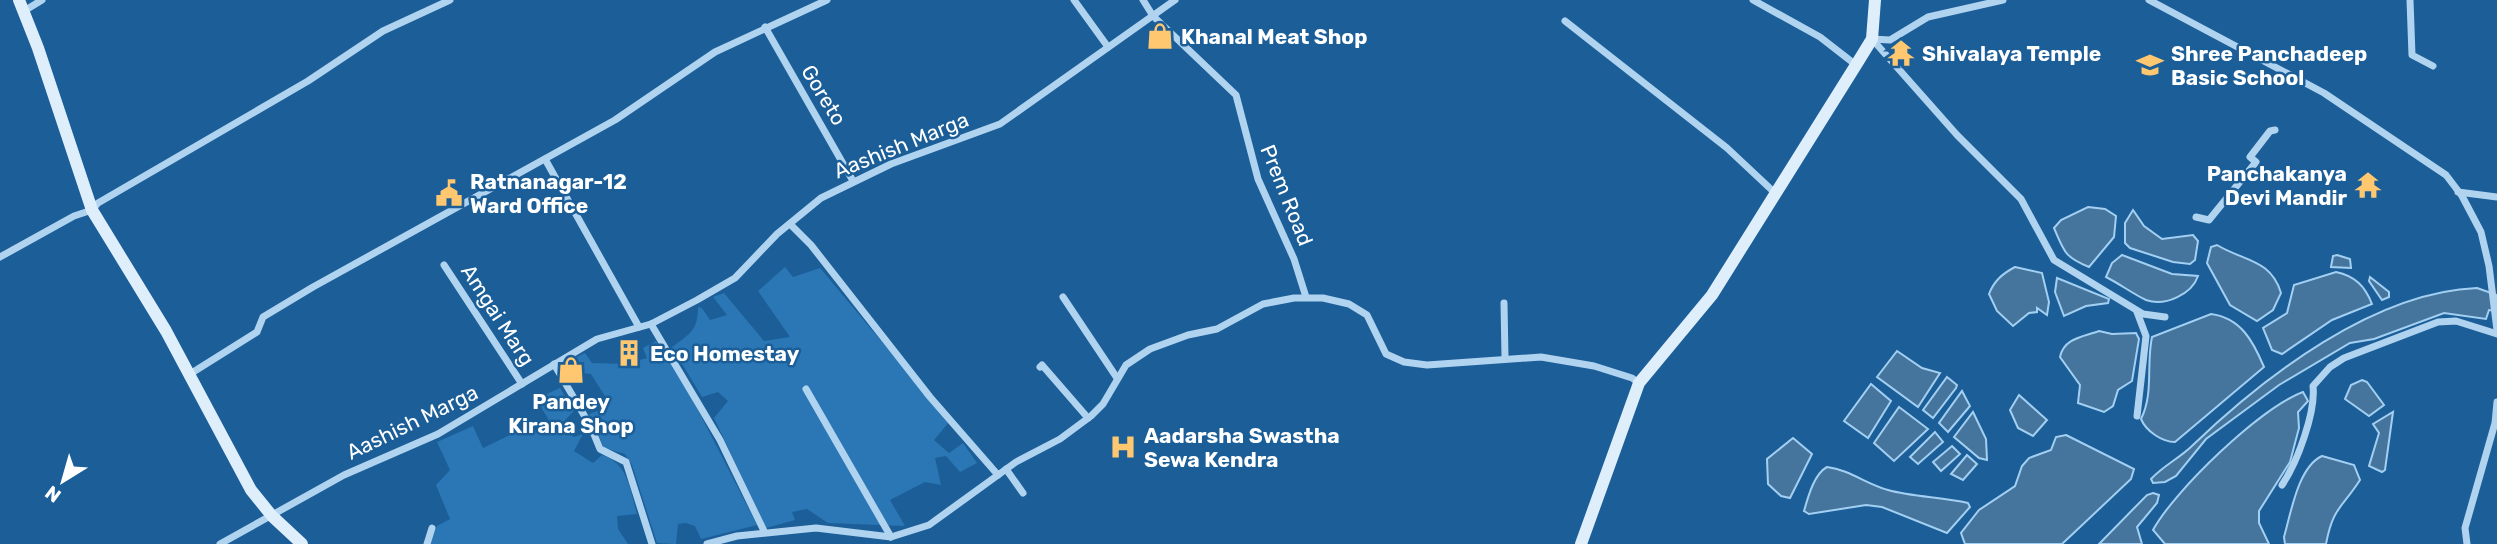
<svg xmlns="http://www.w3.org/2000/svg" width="2497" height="544" viewBox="0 0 2497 544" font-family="Rubik,sans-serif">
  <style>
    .green { fill: #2b77b5 }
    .water { fill: #45749d; stroke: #a3d0f2; stroke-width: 2 }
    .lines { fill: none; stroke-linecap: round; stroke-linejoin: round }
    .street { stroke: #b0d3f0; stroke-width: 7 }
    .secondary { stroke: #deeefb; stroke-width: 12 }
    .labels { text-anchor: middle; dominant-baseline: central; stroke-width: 5; stroke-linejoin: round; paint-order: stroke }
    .poi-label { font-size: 21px; font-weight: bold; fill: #fff; stroke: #1b5e98; text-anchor: start }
    .street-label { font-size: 21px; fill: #fff; stroke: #1b5e98 }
  </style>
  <rect width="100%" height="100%" fill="#1b5e98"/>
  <g class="green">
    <path d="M785,267L793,277L820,268L949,422L934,440L949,453L963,443L977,463L960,472L946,456L935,458L941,485L925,482L890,500L905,526L828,523L807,509L792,512L795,520L766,528L714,418L728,401L718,392L702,397L672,347C690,334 698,330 698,307L702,308L710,320L727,315L713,297L724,293L764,341L790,337L758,291Z"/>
    <polygon points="656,341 679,373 757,525 701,539 695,526 686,523 678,524 676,544 657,543 632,465 625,454 604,448 589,414 600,410 606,398 591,374 580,373 570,360 585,353 592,363 626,364 647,358 643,348"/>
    <path d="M560,388L574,411L559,426L574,437L583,434L574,451L593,463L602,455C628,463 630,490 637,514L617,516L618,529L628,544H430L437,526L450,519L436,485L450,470L437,442L473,426L483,448L516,432L547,429L550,422L536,399Z"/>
  </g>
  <g class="water">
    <path d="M2088,207L2105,209L2116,216L2114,237L2089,267C2064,257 2064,251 2054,228L2061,220Z"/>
    <polygon points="2133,210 2144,226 2162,239 2193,235 2198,241 2195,260 2190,264 2173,262 2130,248 2125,243 2125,223"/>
    <path d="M2217,245C2243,261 2271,259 2281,293L2273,310L2257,321L2230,305L2207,263L2211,247Z"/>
    <path d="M2122,255L2172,274L2198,276C2192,294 2165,307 2146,300C2133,294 2120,284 2106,277L2112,263Z"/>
    <polygon points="2337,255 2350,259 2351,268 2331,267 2333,256"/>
    <path d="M2015,267L2042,273L2049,302L2047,315L2037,308V312L2029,313L2013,326L1997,311L1989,294C1994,281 2002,274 2015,267Z"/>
    <path d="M2336,272C2355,276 2365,286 2372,304L2332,320L2282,354L2272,350L2263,328L2287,313L2294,285Z"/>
    <polygon points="2370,277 2389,292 2389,297 2382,300 2369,281"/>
    <polygon points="2057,278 2109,299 2108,303 2086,306 2064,316 2055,292"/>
    <path d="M2477,288L2497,295V311L2489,310L2486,319L2444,313L2374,339L2350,343L2279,385L2206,439L2176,476L2165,482L2153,483L2151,479C2164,465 2180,458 2193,445C2265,376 2374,292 2477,288Z"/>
    <path d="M2211,314C2241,318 2253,341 2264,367L2175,442C2162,442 2146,431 2141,419C2154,393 2146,365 2152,337Z"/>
    <path d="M2099,331L2112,334L2136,333L2139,339L2132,381L2118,390L2113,406L2104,412L2078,403L2080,385L2060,357C2064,338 2083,337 2099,331Z"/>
    <polygon points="1897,351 1922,368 1940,373 1918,407 1877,377"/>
    <polygon points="1947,377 1957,385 1956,388 1933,418 1923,410"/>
    <polygon points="2362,380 2367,382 2384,405 2369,416 2345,399 2351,385"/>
    <polygon points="1871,384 1891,401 1868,438 1844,421"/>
    <polygon points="1962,391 1970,406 1948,432 1939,423"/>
    <path d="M2303,392L2308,401L2298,412L2299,428L2290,462L2259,511V523L2269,544H2165L2153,530C2175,490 2260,408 2303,392Z"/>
    <polygon points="2019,395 2047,420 2033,436 2018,428 2010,410"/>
    <polygon points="1899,407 1928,429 1894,461 1874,443"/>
    <polygon points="1973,412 1986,439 1987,460 1979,458 1954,437"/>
    <polygon points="2393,412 2385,470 2382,472 2369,466 2379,433 2373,424"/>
    <polygon points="1935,432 1943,442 1918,464 1910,457"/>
    <polygon points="2066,435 2134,469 2131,479 2062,544 1965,544 1961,533 1979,510 2015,486 2022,466 2029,458 2051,450 2056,437"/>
    <polygon points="1793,438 1812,454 1790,498 1781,496 1768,484 1767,459"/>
    <polygon points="1952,446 1960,454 1941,471 1933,462"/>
    <polygon points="1967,455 1977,464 1963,480 1951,474"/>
    <path d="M2322,456L2354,465L2360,480C2342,508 2333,507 2326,544H2285L2284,537C2291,513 2298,467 2322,456Z"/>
    <path d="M1827,467C1850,470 1866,484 1888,490C1913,497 1942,497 1968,503L1970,507L1947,533L1882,507L1866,505L1809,514L1804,511C1808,497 1814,474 1827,467Z"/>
    <polygon points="2153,493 2159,495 2157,503 2137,527 2142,544 2099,544 2147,495"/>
  </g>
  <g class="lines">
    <g class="street">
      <polyline points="1074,0 1108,47"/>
      <polyline points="1143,0 1153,16 1236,95 1258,179 1294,259 1306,297"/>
      <polyline points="1753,0 1820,37 1856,65"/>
      <polyline points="2149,0 2324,93 2446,175 2462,196 2481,232 2489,266 2497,330"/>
      <polyline points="2410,0 2412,55 2433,66"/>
      <polyline points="24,11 42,0"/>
      <polyline points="1565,21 1727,148 1775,193"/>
      <polyline points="765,27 853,181"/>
      <polyline points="1872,39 1957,135 2021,199 2054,260 2143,314 2165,317"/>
      <polyline points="1872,39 1890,40 1928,17 2003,0"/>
      <polyline points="545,159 639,327"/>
      <polyline points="2458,192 2497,197"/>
      <polyline points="2196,217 2209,220 2256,162 2250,157 2270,131 2275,130"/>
      <polyline points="790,224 811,245 930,397 998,475"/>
      <polyline points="0,257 74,216 92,210 98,203 308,81 383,31 450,0"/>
      <polyline points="444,265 522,384"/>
      <polyline points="1063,297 1117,378"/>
      <polyline points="1504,303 1505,358"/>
      <polyline points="651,324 720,440 764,531"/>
      <polyline points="554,364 591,427 600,449 626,462 652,544"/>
      <polyline points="1040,367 1042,365 1088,418"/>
      <polyline points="190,374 257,332 263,317 313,287 615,120 715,52 827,0"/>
      <polyline points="806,389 891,537"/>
      <polyline points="2137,416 2146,336 2137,312"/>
      <polyline points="1006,469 1023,493"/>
      <path d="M2282,485C2297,463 2316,412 2313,386L2330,367L2344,358L2438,322L2456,321L2497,334"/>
      <polyline points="220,544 344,475 438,434 597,339 651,324 697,300 735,278 777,234 821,198 891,164 1000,124 1175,0"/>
      <polyline points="427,544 432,528"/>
      <polyline points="707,544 737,536 816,528 891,537 929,525 1016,462 1060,439 1091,416 1103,404 1126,365 1150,349 1188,335 1217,329 1263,304 1294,298 1323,298 1349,304 1367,315 1386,354 1404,362 1427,365 1541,357 1594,366 1632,378 1639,383"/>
      <polyline points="2467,544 2465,528 2495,423 2497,402"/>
    </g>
    <g class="secondary">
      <polyline points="19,0 38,48 92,210 166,331 251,490 272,516 302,544"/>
      <polyline points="1581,544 1639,383 1712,295 1856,65 1872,39 1875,0"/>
    </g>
  </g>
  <defs>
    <symbol id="shop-bare" viewBox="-9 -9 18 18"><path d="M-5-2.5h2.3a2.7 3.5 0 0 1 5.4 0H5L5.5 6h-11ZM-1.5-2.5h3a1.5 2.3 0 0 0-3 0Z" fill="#ffc76f" stroke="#1b5e98" stroke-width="2.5" paint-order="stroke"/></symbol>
    <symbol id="temple-bare" viewBox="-9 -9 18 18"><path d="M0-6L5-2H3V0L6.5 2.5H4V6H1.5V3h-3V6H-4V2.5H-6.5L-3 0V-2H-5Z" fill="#ffc76f" stroke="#1b5e98" stroke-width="2.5" paint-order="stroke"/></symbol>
    <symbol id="school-bare" viewBox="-9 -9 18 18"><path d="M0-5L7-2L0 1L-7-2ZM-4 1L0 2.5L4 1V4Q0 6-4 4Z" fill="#ffc76f" stroke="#1b5e98" stroke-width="2.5" paint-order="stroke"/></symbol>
    <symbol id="civic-bare" viewBox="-9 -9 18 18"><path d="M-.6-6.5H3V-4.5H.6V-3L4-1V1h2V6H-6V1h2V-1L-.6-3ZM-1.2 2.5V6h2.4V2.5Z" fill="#ffc76f" stroke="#1b5e98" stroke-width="2.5" paint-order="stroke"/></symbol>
    <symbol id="building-bare" viewBox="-9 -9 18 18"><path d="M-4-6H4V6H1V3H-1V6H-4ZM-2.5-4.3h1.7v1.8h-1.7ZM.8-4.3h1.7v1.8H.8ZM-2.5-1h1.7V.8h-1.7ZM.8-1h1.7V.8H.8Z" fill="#ffc76f" stroke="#1b5e98" stroke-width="2.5" paint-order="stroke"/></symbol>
    <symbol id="hospital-bare" viewBox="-9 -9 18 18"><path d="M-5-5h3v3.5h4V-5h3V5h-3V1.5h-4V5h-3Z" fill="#ffc76f" stroke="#1b5e98" stroke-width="2.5" paint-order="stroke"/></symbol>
  </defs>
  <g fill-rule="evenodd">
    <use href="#shop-bare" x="1141" y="17" width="38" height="38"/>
    <use href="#temple-bare" x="1882" y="34" width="38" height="38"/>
    <use href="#school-bare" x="2131" y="46" width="38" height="38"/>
    <use href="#temple-bare" x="2349" y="166" width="38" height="38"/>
    <use href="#civic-bare" x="430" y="174" width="38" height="38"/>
    <use href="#building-bare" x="610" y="334" width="38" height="38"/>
    <use href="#shop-bare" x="552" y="351" width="38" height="38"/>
    <use href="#hospital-bare" x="1104" y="428" width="38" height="38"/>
  </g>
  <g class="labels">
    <g class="poi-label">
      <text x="1181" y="36">Khanal Meat Shop</text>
      <text x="1922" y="53">Shivalaya Temple</text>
      <text x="2171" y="53">Shree Panchadeep<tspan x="2171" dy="24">Basic School</tspan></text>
      <text x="2347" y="173" text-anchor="end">Panchakanya<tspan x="2347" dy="24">Devi Mandir</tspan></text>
      <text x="470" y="181">Ratnanagar-12<tspan x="470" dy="24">Ward Office</tspan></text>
      <text x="650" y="353">Eco Homestay</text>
      <text x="571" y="401" text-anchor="middle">Pandey<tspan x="571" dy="24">Kirana Shop</tspan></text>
      <text x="1144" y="435">Aadarsha Swastha<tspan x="1144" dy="24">Sewa Kendra</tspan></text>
    </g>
    <g class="street-label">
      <text transform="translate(824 95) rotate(59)">Goreto</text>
      <text transform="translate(901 145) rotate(-22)">Aashish Marga</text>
      <text transform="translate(1287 195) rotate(68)">Prem Road</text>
      <text transform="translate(498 315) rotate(57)">Amgai Marg</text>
      <text transform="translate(412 422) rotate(-26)">Aashish Marga</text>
    </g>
  </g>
  <g transform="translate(63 481) rotate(217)" stroke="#1b5e98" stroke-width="5" paint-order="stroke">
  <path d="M0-5L12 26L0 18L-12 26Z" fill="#ffffff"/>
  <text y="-10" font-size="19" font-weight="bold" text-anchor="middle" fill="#ffffff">N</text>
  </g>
</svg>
